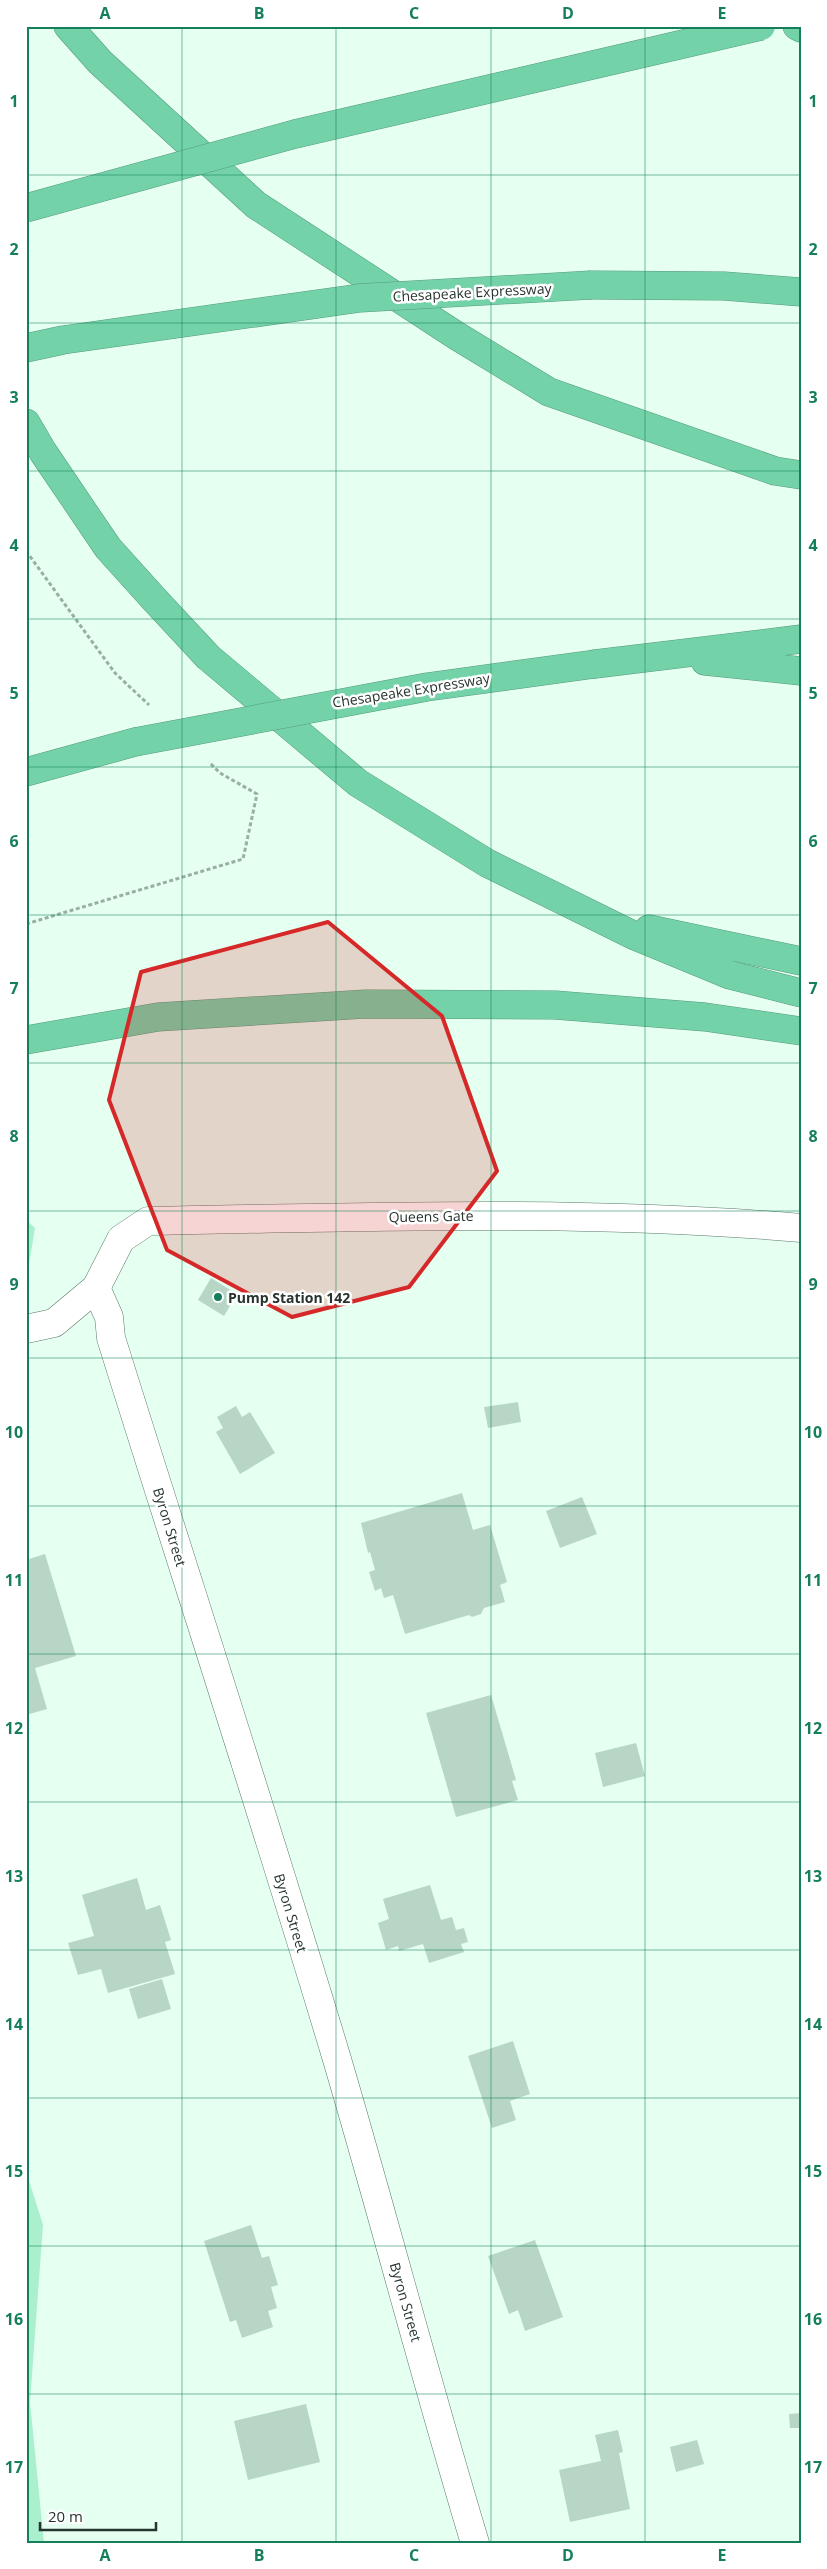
<svg xmlns="http://www.w3.org/2000/svg" width="827" height="2569" viewBox="0 0 827 2569" font-family="'Open Sans',sans-serif">
  <style>
    .green { fill: #aaefce }
    .building { fill: #b7d6c6 }
    .lines { fill: none; stroke-linecap: round; stroke-linejoin: round }
    .minor-casing { stroke: #5c796a; stroke-width: 29 }
    .highway-casing { stroke: #589b7d; stroke-width: 29 }
    .path { stroke: #9aafa4; stroke-width: 3; stroke-dasharray: 4 2.5; stroke-linecap: butt }
    .minor { stroke: #fff; stroke-width: 28 }
    .highway { stroke: #73d2a8; stroke-width: 28 }
    .highway-bridge-casing { stroke: #589b7d; stroke-width: 29; stroke-linecap: butt }
    .highway-bridge { stroke: #73d2a8; stroke-width: 28 }
    .marked { fill: #d62828; fill-opacity: 0.2; stroke: #d62828; stroke-width: 4; stroke-linejoin: round }
    .grid { fill: none; stroke: #147f5a; stroke-width: 1; stroke-opacity: 0.55 }
    .poi-dot { fill: #147f5a; stroke: #fff; stroke-width: 2 }
    .labels { text-anchor: middle; dominant-baseline: central; stroke-width: 5; stroke-linejoin: round; paint-order: stroke }
    .street-label { font-size: 14px; fill: #27342e; stroke: #fff }
    .poi-label { font-size: 14px; font-weight: bold; fill: #27342e; stroke: #fff; text-anchor: start }
    .neatline { fill: none; stroke: #147f5a; stroke-width: 2 }
    .grid-label { font-size: 16px; text-anchor: middle; font-weight: bold; fill: #147f5a }
  </style>
  <rect width="100%" height="100%" fill="#e5fff1"/>
  <g class="green">
    <polygon points="26,1220 35,1228 26,1283"/>
    <polygon points="26,2171 43,2225 30,2402 44,2543 26,2543"/>
  </g>
  <g class="building">
    <polygon points="211,1278 237,1294 224,1316 198,1300"/>
    <polygon points="518,1402 521,1422 488,1428 484,1407"/>
    <polygon points="236,1406 242,1417 250,1412 275,1453 240,1474 216,1432 223,1428 217,1417"/>
    <polygon points="462,1493 473,1530 490,1525 507,1582 500,1585 505,1602 484,1608 481,1614 472,1617 469,1615 405,1634 393,1595 384,1598 381,1588 375,1591 369,1572 375,1570 370,1552 368,1553 361,1523"/>
    <polygon points="582,1497 597,1534 560,1548 546,1511"/>
    <polygon points="45,1554 76,1656 35,1668 47,1709 26,1715 26,1560"/>
    <polygon points="491,1695 516,1780 512,1781 518,1800 456,1817 426,1713"/>
    <polygon points="636,1743 645,1776 603,1787 595,1753"/>
    <polygon points="137,1878 146,1910 160,1905 171,1940 165,1942 175,1974 108,1993 101,1969 78,1975 68,1943 94,1936 82,1895"/>
    <polygon points="430,1885 441,1920 452,1917 456,1930 464,1928 468,1942 461,1944 464,1952 429,1963 423,1944 399,1951 398,1946 386,1950 378,1923 389,1919 383,1899"/>
    <polygon points="162,1979 171,2009 138,2019 129,1989"/>
    <polygon points="513,2041 530,2094 510,2101 516,2120 492,2128 468,2056"/>
    <polygon points="251,2225 262,2258 269,2256 278,2285 271,2287 277,2308 268,2311 273,2327 242,2338 236,2320 230,2322 204,2241"/>
    <polygon points="535,2240 563,2317 525,2331 518,2310 509,2314 488,2256"/>
    <polygon points="306,2404 320,2462 248,2480 234,2421"/>
    <polygon points="801,2413 801,2428 790,2428 789,2414"/>
    <polygon points="618,2430 623,2452 619,2453 630,2509 570,2522 559,2470 601,2461 595,2435"/>
    <polygon points="697,2440 704,2464 676,2472 670,2447"/>
  </g>
  <g class="lines">
    <defs>
      <g id="minor">
        <path d="M96,1288L109,1317L111,1338C186,1578 264,1816 336,2056C384,2218 426,2381 475,2543"/>
        <path d="M26,1329L54,1323L96,1288L121,1239L148,1221C366,1217 583,1209 801,1228"/>
      </g>
      <g id="highway">
        <polyline points="68,26 100,62 256,205 457,336 549,392 775,471 801,475"/>
        <polyline points="797,26 801,28"/>
        <polyline points="591,285 724,286 801,292"/>
        <polyline points="26,423 43,452 108,548 154,599 208,657 358,783 487,863 633,935 730,975 801,993"/>
        <polyline points="705,661 801,671"/>
        <polyline points="595,664 801,639"/>
        <polyline points="26,772 135,742"/>
        <polyline points="649,929 801,961"/>
        <polyline points="26,1040 158,1017 366,1004 555,1005 705,1017 801,1031"/>
      </g>
    </defs>
    <use href="#minor" class="minor-casing"/>
    <use href="#highway" class="highway-casing"/>
    <g class="path">
      <polyline points="26,551 115,673 149,705"/>
      <polyline points="26,924 243,859 257,794 220,773 209,762"/>
    </g>
    <use href="#minor" class="minor"/>
    <use href="#highway" class="highway"/>
    <defs>
      <g id="highway-bridge">
        <polyline points="26,208 295,134 761,26"/>
        <polyline points="26,348 63,340 360,298 591,285"/>
        <polyline points="135,742 427,687 595,664"/>
      </g>
    </defs>
    <use href="#highway-bridge" class="highway-bridge-casing"/>
    <use href="#highway-bridge" class="highway-bridge"/>
  </g>
  <path class="marked" d="M328,922L442,1016L497,1171L409,1287L292,1317L167,1250L109,1100L141,972Z"/>
  <path class="grid" d="M182,26V2543M336,26V2543M491,26V2543M645,26V2543M26,175H801M26,323H801M26,471H801M26,619H801M26,767H801M26,915H801M26,1063H801M26,1211H801M26,1358H801M26,1506H801M26,1654H801M26,1802H801M26,1950H801M26,2098H801M26,2246H801M26,2394H801"/>
  <circle class="poi-dot" cx="218" cy="1297" r="5"/>
  <g class="labels">
    <g class="street-label">
      <text transform="translate(472 292) rotate(-3)">Chesapeake Expressway</text>
      <text transform="translate(411 690) rotate(-9)">Chesapeake Expressway</text>
      <text transform="translate(431 1216) rotate(-1)">Queens Gate</text>
      <text transform="translate(170 1527) rotate(73)">Byron Street</text>
      <text transform="translate(291 1913) rotate(73)">Byron Street</text>
      <text transform="translate(406 2302) rotate(74)">Byron Street</text>
    </g>
    <g class="poi-label">
      <text x="228" y="1297">Pump Station 142</text>
    </g>
  </g>
  <rect width="827" height="2569" fill="none" stroke="#ffffff" stroke-width="55"/>
  <path d="M40 2522v8h116v-8" fill="none" stroke="#27342e" stroke-width="2.5"/>
  <text x="48" y="2522" font-size="15" fill="#27342e" stroke="#ffffff" stroke-width="4" paint-order="stroke">20 m</text>
  <rect x="28" y="28" width="772" height="2514" class="neatline"/>
  <g class="grid-label">
    <text x="105" y="19">A</text>
    <text x="259" y="19">B</text>
    <text x="414" y="19">C</text>
    <text x="568" y="19">D</text>
    <text x="722" y="19">E</text>
    <text x="14" y="107">1</text>
    <text x="813" y="107">1</text>
    <text x="14" y="255">2</text>
    <text x="813" y="255">2</text>
    <text x="14" y="403">3</text>
    <text x="813" y="403">3</text>
    <text x="14" y="551">4</text>
    <text x="813" y="551">4</text>
    <text x="14" y="699">5</text>
    <text x="813" y="699">5</text>
    <text x="14" y="847">6</text>
    <text x="813" y="847">6</text>
    <text x="14" y="994">7</text>
    <text x="813" y="994">7</text>
    <text x="14" y="1142">8</text>
    <text x="813" y="1142">8</text>
    <text x="14" y="1290">9</text>
    <text x="813" y="1290">9</text>
    <text x="14" y="1438">10</text>
    <text x="813" y="1438">10</text>
    <text x="14" y="1586">11</text>
    <text x="813" y="1586">11</text>
    <text x="14" y="1734">12</text>
    <text x="813" y="1734">12</text>
    <text x="14" y="1882">13</text>
    <text x="813" y="1882">13</text>
    <text x="14" y="2030">14</text>
    <text x="813" y="2030">14</text>
    <text x="14" y="2177">15</text>
    <text x="813" y="2177">15</text>
    <text x="14" y="2325">16</text>
    <text x="813" y="2325">16</text>
    <text x="14" y="2473">17</text>
    <text x="813" y="2473">17</text>
    <text x="105" y="2561">A</text>
    <text x="259" y="2561">B</text>
    <text x="414" y="2561">C</text>
    <text x="568" y="2561">D</text>
    <text x="722" y="2561">E</text>
  </g>
</svg>
